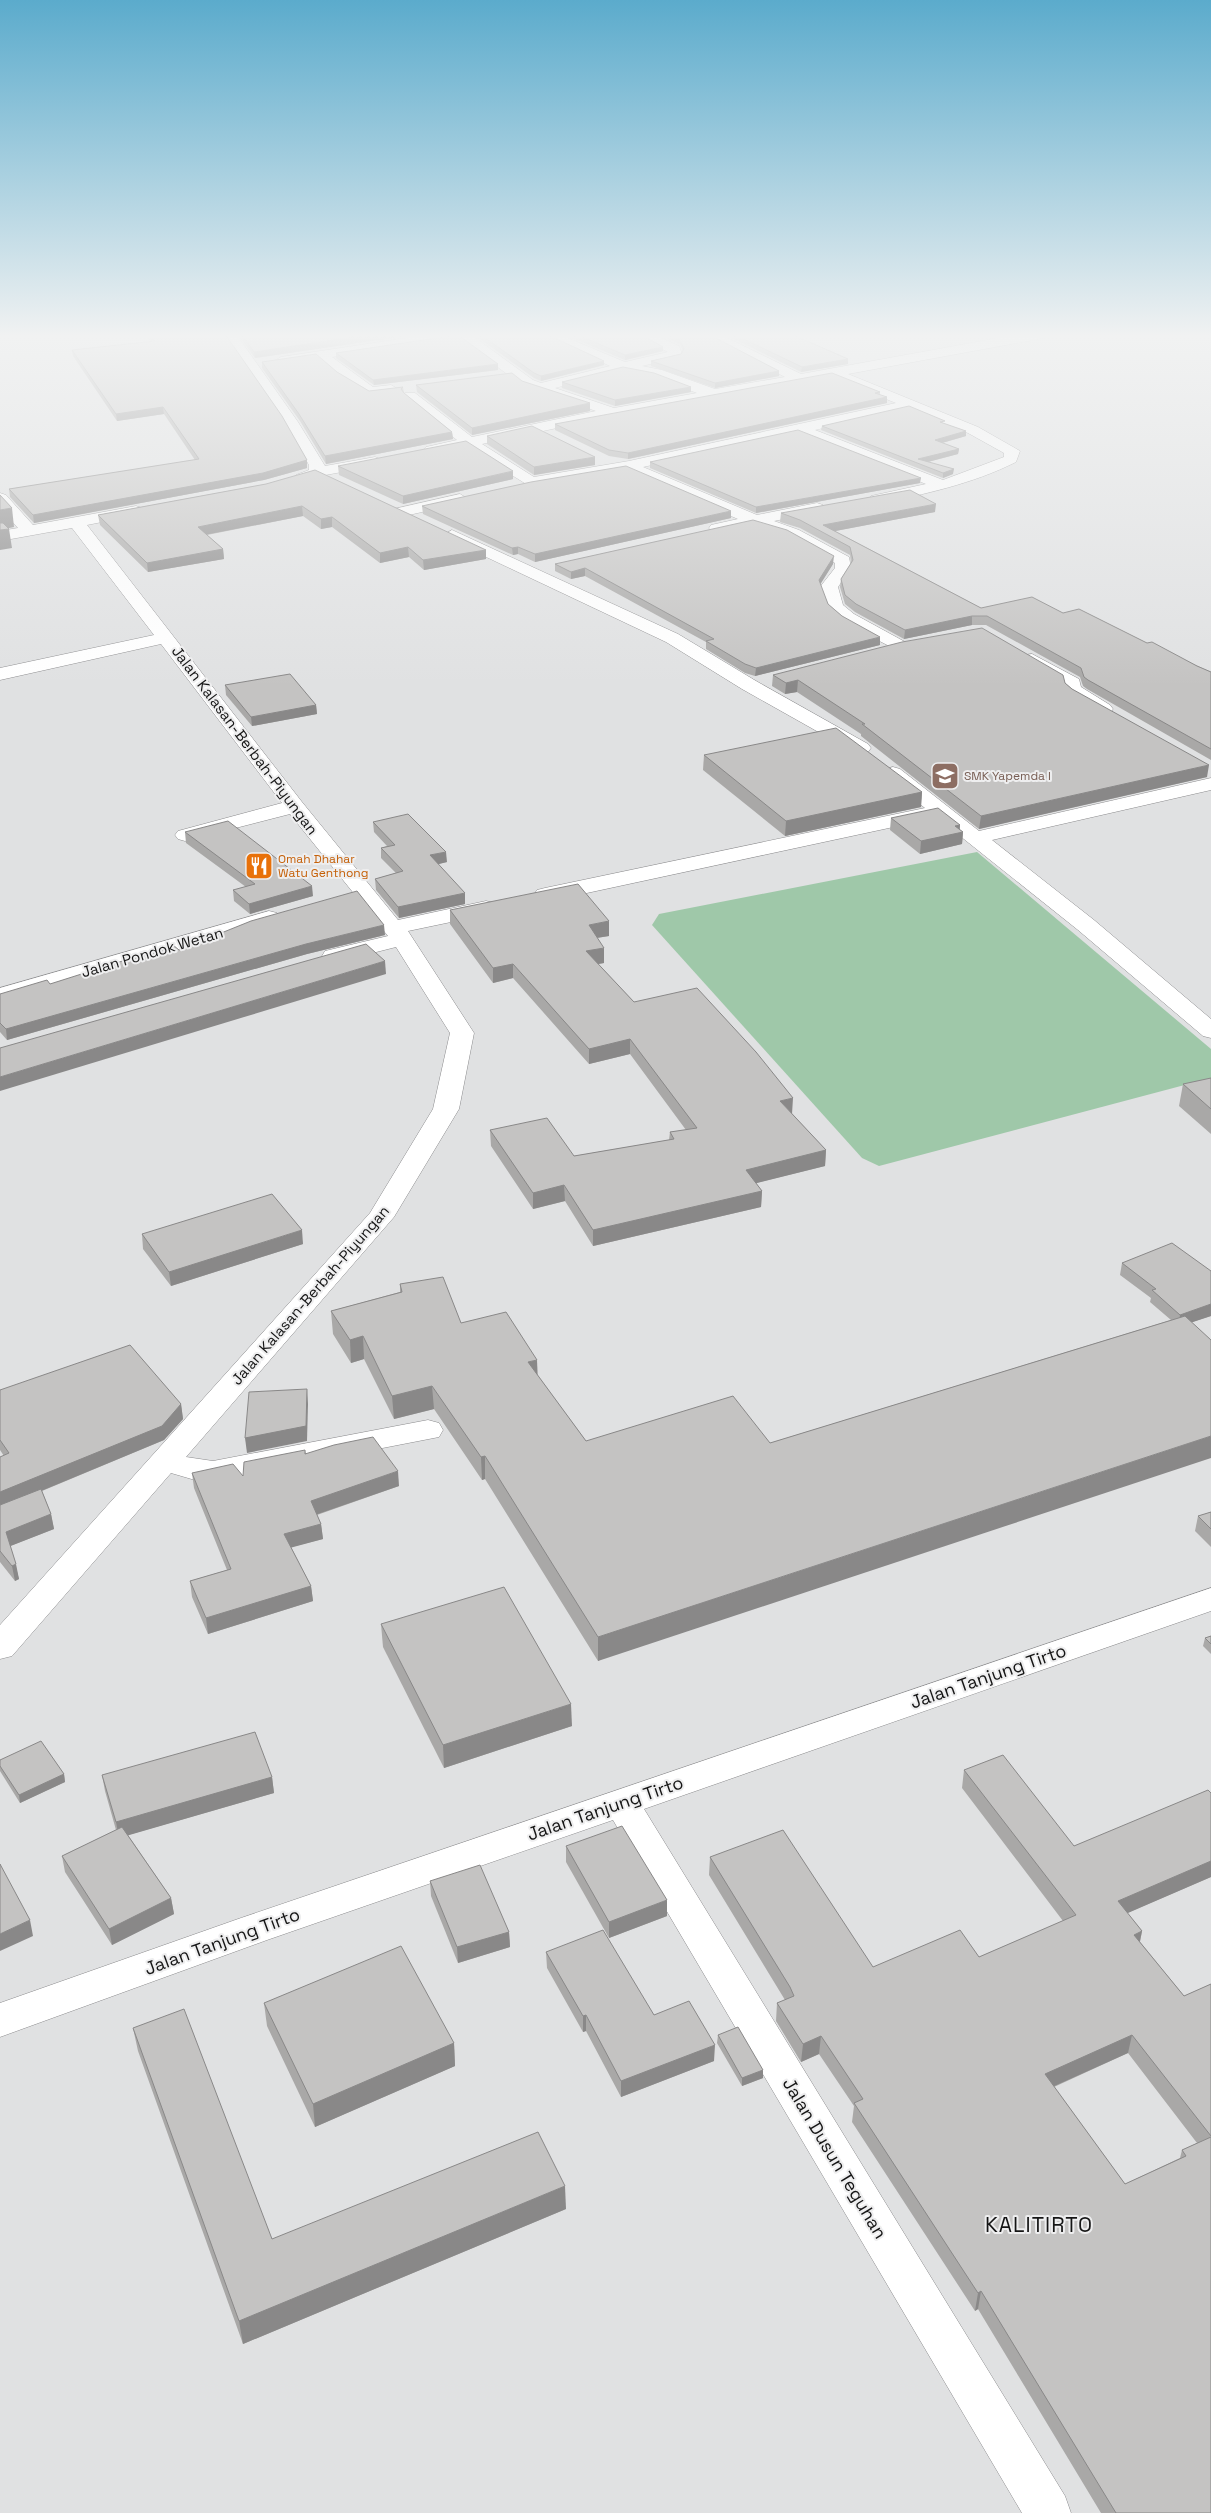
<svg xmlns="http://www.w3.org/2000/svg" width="1211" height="2513" viewBox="0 0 1211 2513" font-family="'Space Grotesk',sans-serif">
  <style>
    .green { fill: #9fc8a9 }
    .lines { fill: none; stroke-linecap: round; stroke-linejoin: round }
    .minor-casing { stroke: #8b8b8d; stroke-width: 1 }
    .minor { fill: #fff; fill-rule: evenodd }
    .wall { fill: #a9a8a7; fill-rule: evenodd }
    .shaded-wall { fill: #898888 }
    .building { fill: #c4c3c2; stroke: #898888 }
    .labels { text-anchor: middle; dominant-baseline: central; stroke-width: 4; stroke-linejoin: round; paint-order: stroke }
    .far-education-label { font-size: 12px; fill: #785e54; stroke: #eeeeef; text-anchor: start }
    .far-food-label { font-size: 12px; fill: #c56008; stroke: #eeeeef; text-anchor: start }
    .street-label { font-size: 15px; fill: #151515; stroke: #eeeeef }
    .near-street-label { font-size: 18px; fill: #151515; stroke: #eeeeef }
    .near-quarter-label { font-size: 21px; letter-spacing: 1px; fill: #151515; stroke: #eeeeef }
  </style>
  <rect width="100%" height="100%" fill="#e0e1e2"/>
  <polygon class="green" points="977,852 1211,1049 1211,1078 879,1166 862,1158 652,925 659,914"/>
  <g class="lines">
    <defs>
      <g id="minor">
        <polygon points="223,334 236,334 298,422 325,466 375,457 380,459 383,462 380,465 320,476 301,483 296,481 293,478 296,475 309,470 309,465 284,422"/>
        <path d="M434,334H470L533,380L541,383L610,366L540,334H558L625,362L668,352L634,334H652L679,346L682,354L680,357L642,366L662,370L715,389L785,377L702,334H719L801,374L1021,334H1050L1044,338L848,374L978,427L1020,451L1016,462C972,484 925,494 877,504L871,502L869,499L871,496L926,484L798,433L643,467L757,515L817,503L823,505L825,508L823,511L774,521L799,530L849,557L851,568L838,587L843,605L854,614L907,643L910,647L907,651L901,652L842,622L826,607L820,587L835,568V563L787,536L754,525L717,533L711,531L709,528L711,525L738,519L626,471L531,487L467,447L431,455L426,453L423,450L426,447L457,440L405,399L403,396L405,393H415L472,437L596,411L523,386L459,338L332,357L373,387L391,385L398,389L396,392L365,395L339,378L318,360L281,365L274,361L281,357ZM623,371L654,377L697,393L614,408L555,388ZM831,377L896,403L629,461L534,477L482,444L613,416ZM909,409L968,433L1004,453V457L943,480L815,430Z"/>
        <polygon points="0,493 6,495 33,525 136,506 142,508 144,511 142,514 87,525 302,802 398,920 486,901 494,903 497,908 494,913 408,931 474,1033 459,1109 394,1217 186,1457 213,1461 428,1420 439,1423 443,1430 439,1437 213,1481 195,1480 171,1473 12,1656 0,1659 0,1625 370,1213 433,1109 450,1033 396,947 333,963 325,961 322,956 325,951 388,936 290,814 185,841 178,839 175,835 178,831 282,803 161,644 0,680 0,668 154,635 72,528 0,541 0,531 18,528 0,508"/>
        <polygon points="460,494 468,499 466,502 400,517 392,512 394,509"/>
        <polygon points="452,530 678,634 756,681 868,744 871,748 868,752 854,752 742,689 666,642 446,538 444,535"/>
        <polygon points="1032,654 1079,679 1081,687 1110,705 1113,709 1110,713 1096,713 1065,693 1063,685 1026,663 1023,659 1026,655"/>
        <polygon points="893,767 900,769 979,831 1211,778 1211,790 992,840 1094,920 1211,1019 1211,1038 1203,1036 1078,930 935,816 926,820 545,902 537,900 534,895 537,890 545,888 925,808 886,777 883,773 886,769"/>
        <polygon points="269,911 277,913 280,918 277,923 0,1002 0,988"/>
        <polygon points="1211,1588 1211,1611 644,1809 1065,2496 1071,2513 1022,2513 613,1820 267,1940 0,2037 0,2003 241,1918"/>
      </g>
    </defs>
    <use href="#minor" class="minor-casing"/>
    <use href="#minor" class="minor"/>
  </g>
  <g class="wall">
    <polygon points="149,334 307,460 307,468 264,480 34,523 10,497 9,489 195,460 164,414 117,421 73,356 72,350 150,342 149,340"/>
    <polygon points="239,334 412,334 412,335 255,358 239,336"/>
    <polygon points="476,334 546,334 604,365 541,381 534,378 476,336"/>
    <polygon points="563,334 640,334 663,351 625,360"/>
    <polygon points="657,334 708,334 779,371 779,376 715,388 651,366 651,361 681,354 683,351 680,344"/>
    <polygon points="724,334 791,334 848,364 801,372"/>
    <polygon points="336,353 498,370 374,385 336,358"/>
    <polygon points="262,362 337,372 369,391 403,387 404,393 452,432 453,439 326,464 300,421 262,368"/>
    <polygon points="522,381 590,411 472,435 417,392 416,385"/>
    <polygon points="562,382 691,392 615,406 562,388"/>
    <polygon points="880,392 880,395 887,397 887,403 628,459 609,456 555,430 555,424"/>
    <polygon points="945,424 966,431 966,436 942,443 959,449 958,454 928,462 953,474 943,478 821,430 822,426"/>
    <polygon points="487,436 595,465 534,475 487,444"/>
    <polygon points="650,462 920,483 756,513 650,468"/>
    <polygon points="338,466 513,479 403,504 339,475"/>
    <polygon points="266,484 486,550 486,559 424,570 409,557 380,563 332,527 321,529 303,516 207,535 223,549 224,559 148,572 100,525 98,515"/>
    <polygon points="422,506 731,518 535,562 518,554 513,555 423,514"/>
    <polygon points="935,512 835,531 981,608 1063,613 1147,643 1211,672 1211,760 1087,689 1083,686 1080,677 986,625 972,625 904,639 855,612 845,604 840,587 841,579 851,563 850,555 800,528 780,522 781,513"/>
    <polygon points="555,564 833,564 820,584 828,604 842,616 880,645 755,676 745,673 706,649 706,642 585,576 571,579 555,571"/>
    <polygon points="773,675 1065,683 1072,689 1207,777 979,829 861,736 861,734 797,692 785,694 772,686"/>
    <polygon points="225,685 316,705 317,714 252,726 226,695"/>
    <polygon points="704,755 922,792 921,807 785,836 703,770"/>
    <polygon points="891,818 960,825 960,830 963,832 962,844 920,854 890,830"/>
    <polygon points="373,822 447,862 438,864 465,904 399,918 376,890 375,879 396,873 381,858 381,848 387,846 374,832"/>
    <polygon points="185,832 313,896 250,914 234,901 233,890 246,887 186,843"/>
    <polygon points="450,910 609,936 597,938 604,963 598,964 634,1002 792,1114 826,1150 825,1166 756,1183 762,1191 761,1207 593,1246 565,1201 533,1209 491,1146 490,1130 574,1156 669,1140 670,1132 686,1130 630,1054 589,1064 513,978 493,983 450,924"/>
    <polygon points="385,935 307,954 7,1040 0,1032 0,994 50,984 179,950"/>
    <polygon points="1211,1078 1211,1134 1179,1106 1183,1084"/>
    <polygon points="142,1234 303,1244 171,1286 143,1249"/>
    <polygon points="1122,1263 1211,1271 1211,1316 1192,1322 598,1661 485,1479 482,1480 434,1409 394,1419 364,1359 351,1363 333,1334 331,1311 400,1292 400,1284 461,1323 538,1376 586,1441 770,1443 1171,1320 1150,1302 1151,1298 1120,1275"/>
    <polygon points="0,1390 181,1404 183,1419 164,1440 42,1491 51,1514 54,1529 10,1546 19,1579 15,1581 0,1562 0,1457 4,1456 0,1450"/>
    <polygon points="305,1450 306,1454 399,1486 317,1515 321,1524 323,1539 291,1547 311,1586 313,1601 208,1634 192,1597 190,1581 227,1570 194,1488 192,1473 243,1476"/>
    <polygon points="1211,1512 1211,1547 1195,1531 1198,1516"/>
    <polygon points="381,1624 572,1726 444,1768 383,1647"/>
    <polygon points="1211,1636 1211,1654 1203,1646 1205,1638"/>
    <polygon points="0,1760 64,1774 65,1782 20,1803 0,1771"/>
    <path d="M964,1770L1074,1846L1211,1793V1877L1127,1913L1142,1931L1140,1942L1184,1996L1211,1984V2513H1101L978,2309L975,2311L852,2122L854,2106L819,2054L801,2062L776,2021L777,2003L785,2000L709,1875L710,1857L873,1967L979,1957L1063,1921L962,1788ZM1128,2053L1197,2143L1182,2150L1180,2158L1125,2184L1054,2087Z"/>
    <polygon points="102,1775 272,1777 274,1793 128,1835 171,1898 174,1914 112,1945 65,1872 62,1856 116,1830 105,1791"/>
    <polygon points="566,1846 667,1916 609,1938 566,1862"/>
    <polygon points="430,1881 509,1932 510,1947 458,1963 431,1896"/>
    <polygon points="546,1952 654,2015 714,2061 621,2097 586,2031 583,2032 547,1968"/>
    <polygon points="264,2003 454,2043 455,2066 315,2127 267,2026"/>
    <polygon points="133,2028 272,2239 566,2209 243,2344 138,2051"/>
    <polygon points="718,2035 763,2078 742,2086 717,2043"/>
  </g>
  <g class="shaded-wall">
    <polygon points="373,334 412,334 412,335 255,358 254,352"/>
    <polygon points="663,347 663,351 625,360 625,355"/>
    <polygon points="848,359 848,364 801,372 802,367"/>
    <polygon points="604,361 604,365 541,381 541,376"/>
    <polygon points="498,364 498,370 374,385 373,380"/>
    <polygon points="779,371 779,376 715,388 715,383"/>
    <polygon points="691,387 691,392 615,406 615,400"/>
    <polygon points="887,397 887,403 628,459 628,453"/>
    <polygon points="590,403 590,411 472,435 472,428"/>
    <polygon points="163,407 164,414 117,421 116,414"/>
    <polygon points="966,431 966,436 935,445 935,440"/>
    <polygon points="452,432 453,439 326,464 325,456"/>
    <polygon points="959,449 958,454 920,464 918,459"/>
    <polygon points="595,457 595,465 534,475 534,467"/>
    <polygon points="307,460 307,468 264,480 34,523 33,515"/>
    <polygon points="954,469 953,474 943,478 943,473"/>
    <polygon points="513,471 513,479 403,504 403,496"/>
    <polygon points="921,478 920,483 756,513 756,507"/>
    <polygon points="936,504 935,512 825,533 823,525"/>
    <polygon points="302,506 303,516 199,536 198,527"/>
    <polygon points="12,508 14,527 0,530 0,510"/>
    <polygon points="731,511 731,518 535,562 535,554"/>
    <polygon points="332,517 332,527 321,529 321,519"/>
    <polygon points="9,529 12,548 0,550 0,530"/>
    <polygon points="408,547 409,557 380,563 380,553"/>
    <polygon points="518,547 518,554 513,555 512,548"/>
    <polygon points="223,549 224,559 148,572 147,563"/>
    <polygon points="486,550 486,559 424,570 423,560"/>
    <polygon points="834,556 833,564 818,588 819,580"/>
    <polygon points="585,568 585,576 571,579 571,572"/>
    <polygon points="972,616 972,625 904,639 905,630"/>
    <polygon points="880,637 880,645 755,676 756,668"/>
    <polygon points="798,680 797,692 785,694 786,683"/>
    <polygon points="316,705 317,714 252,726 251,717"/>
    <polygon points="1209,765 1207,777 979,829 981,816"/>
    <polygon points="922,792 921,807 785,836 786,821"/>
    <polygon points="960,825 959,833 963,832 962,844 920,854 921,841 955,826"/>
    <polygon points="446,852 447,862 431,866 430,855"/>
    <polygon points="312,886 313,896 250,914 249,904"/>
    <polygon points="465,893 465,904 399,918 398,907"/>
    <polygon points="609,921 609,936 589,939 589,925"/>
    <polygon points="384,925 385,935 307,954 7,1040 6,1029 306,944"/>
    <polygon points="604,948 604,963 586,966 586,951"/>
    <polygon points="385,961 386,974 0,1091 0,1077"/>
    <polygon points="513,964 513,978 493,983 493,968"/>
    <polygon points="630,1039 630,1054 589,1064 589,1049"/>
    <polygon points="793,1098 792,1114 780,1101"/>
    <polygon points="826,1150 825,1166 745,1186 746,1170"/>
    <polygon points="564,1185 565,1201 533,1209 533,1193"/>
    <polygon points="762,1191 761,1207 593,1246 593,1230"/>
    <polygon points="302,1230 303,1244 171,1286 169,1272"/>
    <polygon points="1211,1304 1211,1316 1178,1327 1180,1315"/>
    <polygon points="363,1336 364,1359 351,1363 350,1340"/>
    <polygon points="537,1360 538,1383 528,1362"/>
    <polygon points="432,1386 434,1409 394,1419 392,1396"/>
    <polygon points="307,1389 308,1404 307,1441 247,1453 245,1438"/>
    <polygon points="181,1404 183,1419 164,1440 0,1508 0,1492"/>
    <polygon points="1211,1436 1211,1458 598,1661 598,1637"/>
    <polygon points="485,1456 485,1479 482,1480 481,1457"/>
    <polygon points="398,1471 399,1486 312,1516 311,1501"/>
    <polygon points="51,1514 54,1529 8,1547 6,1532"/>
    <polygon points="321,1524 323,1539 286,1549 284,1534"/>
    <polygon points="16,1564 19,1579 15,1581 12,1566"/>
    <polygon points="311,1586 313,1601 208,1634 206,1618"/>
    <polygon points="571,1704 572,1726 444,1768 443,1745"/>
    <polygon points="64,1774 65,1782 20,1803 19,1795"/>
    <polygon points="272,1777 274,1793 119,1838 116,1822"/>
    <polygon points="1211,1861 1211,1877 1114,1919 1118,1901"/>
    <polygon points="171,1898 174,1914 112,1945 109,1929"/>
    <polygon points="667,1900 667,1916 609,1938 609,1922"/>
    <polygon points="30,1920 33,1936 0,1951 0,1934"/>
    <polygon points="1142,1931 1138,1950 1134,1935"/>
    <polygon points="509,1932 510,1947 458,1963 457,1947"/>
    <polygon points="586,2015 586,2031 583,2032 583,2016"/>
    <polygon points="1132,2035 1128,2053 1041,2092 1045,2074"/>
    <polygon points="821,2036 819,2054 801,2062 803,2044"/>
    <polygon points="454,2043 455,2066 315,2127 313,2104"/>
    <polygon points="715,2045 714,2061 621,2097 621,2081"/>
    <polygon points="763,2070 763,2078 742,2086 742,2078"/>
    <polygon points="565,2186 566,2209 243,2344 239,2321"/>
    <polygon points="981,2291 978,2309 975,2311 978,2293"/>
  </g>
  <g class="building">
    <polygon points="149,334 225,334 282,416 307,460 263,473 33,515 9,489 199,459 163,407 116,414 72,350 155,341"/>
    <polygon points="242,334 373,334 254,352"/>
    <polygon points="480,334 546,334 604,361 541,376 534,373"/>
    <polygon points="575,334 640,334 663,347 625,355"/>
    <polygon points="668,334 708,334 779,371 715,383 651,361 681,354 684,349 680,340"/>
    <polygon points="733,334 791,334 848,359 802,367"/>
    <polygon points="458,335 498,364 373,380 336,353"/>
    <polygon points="316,354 337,372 369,391 403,387 401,389 404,393 452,432 325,456 299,414 262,362"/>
    <polygon points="623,367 654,373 691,387 615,400 562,382"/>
    <polygon points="512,373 522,381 590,403 472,428 416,385"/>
    <polygon points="832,373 880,392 875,393 887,397 628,453 609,450 555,424"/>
    <polygon points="909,406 945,421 940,422 966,431 935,440 959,449 918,459 954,469 943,473 822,426"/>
    <polygon points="532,426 595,457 534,467 487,436"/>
    <polygon points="798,430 921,478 756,507 650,462"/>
    <polygon points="466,441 513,471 403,496 338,466"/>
    <polygon points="626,466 731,511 535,554 518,547 512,548 422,506 531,482"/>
    <polygon points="315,470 486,550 423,560 408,547 380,553 332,517 321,519 302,506 198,527 223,549 147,563 98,515 266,484"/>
    <polygon points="910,490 936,504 823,525 981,608 1032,597 1063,613 1079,609 1147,643 1152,642 1197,666 1211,672 1211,749 1088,680 1084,677 1081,668 987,616 972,616 905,630 856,604 845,595 841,579 853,560 850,547 800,520 781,513"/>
    <polygon points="0,495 12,508 0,510"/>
    <polygon points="753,520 787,530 834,556 819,580 828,604 842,616 880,637 756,668 745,664 706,641 714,639 585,568 571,572 555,564"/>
    <polygon points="0,523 3,523 9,529 0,530"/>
    <polygon points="982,628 1063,675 1065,683 1072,689 1209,765 981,816 862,724 865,724 798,680 786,683 773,675 902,642"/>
    <polygon points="290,674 316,705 251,717 225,685"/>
    <polygon points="836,728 922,792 786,821 704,755"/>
    <polygon points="938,808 960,825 955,826 963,832 921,841 891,818"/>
    <polygon points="408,814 446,852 430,855 465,893 398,907 375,879 403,871 381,848 395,845 373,822"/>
    <polygon points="228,821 312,886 249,904 233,890 255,884 185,832"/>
    <polygon points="578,884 609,921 589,925 604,948 586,951 634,1002 697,988 756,1052 793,1098 780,1101 826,1150 746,1170 762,1191 593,1230 564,1185 533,1193 490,1130 547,1118 574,1156 674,1139 670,1132 697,1128 630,1039 589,1049 513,964 493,968 450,910"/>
    <polygon points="357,891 384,925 306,944 6,1029 0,1023 0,994 47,980 50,984 173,945 179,950 251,921"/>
    <polygon points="366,944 385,961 0,1077 0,1048"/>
    <polygon points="1211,1078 1211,1109 1183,1084"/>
    <polygon points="272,1194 302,1230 169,1272 142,1234"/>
    <polygon points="1172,1243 1211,1271 1211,1304 1180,1315 1152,1290 1156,1289 1122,1263"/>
    <polygon points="443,1277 461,1323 506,1312 537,1360 528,1362 586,1441 733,1396 770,1443 1185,1316 1211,1340 1211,1436 598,1637 485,1456 481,1457 432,1386 392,1396 363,1336 350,1340 331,1311 402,1292 400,1284"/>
    <polygon points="130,1345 181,1404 162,1426 0,1492 0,1457 9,1453 0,1440 0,1390"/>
    <polygon points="307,1389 306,1426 245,1438 249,1392"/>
    <polygon points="373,1437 398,1471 311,1501 321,1524 284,1534 311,1586 206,1618 190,1581 231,1569 192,1473 233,1464 243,1476 244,1462 305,1450 305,1454 334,1445"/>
    <polygon points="41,1489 51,1514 6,1532 16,1564 12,1566 0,1551 0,1505"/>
    <polygon points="1211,1512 1211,1529 1198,1516"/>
    <polygon points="504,1587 571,1704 443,1745 381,1624"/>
    <polygon points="1211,1636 1211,1644 1205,1638"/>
    <polygon points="255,1732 272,1777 116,1822 102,1775"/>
    <polygon points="41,1741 64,1774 19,1795 0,1766 0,1760"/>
    <polygon points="1003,1755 1074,1846 1208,1790 1211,1793 1211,1861 1118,1901 1142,1931 1134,1935 1184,1996 1211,1984 1211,2136 1132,2035 1045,2074 1125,2184 1186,2156 1182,2150 1211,2137 1211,2513 1116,2513 981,2291 978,2293 854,2103 863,2099 821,2036 803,2044 777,2003 794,1996 790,1987 710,1857 783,1830 873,1967 960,1930 979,1957 1076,1915 964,1770"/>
    <polygon points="622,1826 667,1900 609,1922 566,1846"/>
    <polygon points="122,1827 171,1898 109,1929 62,1856"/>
    <polygon points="0,1864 30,1920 0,1934"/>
    <polygon points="480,1865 509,1932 457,1947 430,1881"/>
    <polygon points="603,1930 654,2015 689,2001 715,2045 621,2081 586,2015 583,2016 546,1952"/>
    <polygon points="401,1946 454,2043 313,2104 264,2003"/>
    <polygon points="184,2009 272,2239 538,2132 565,2186 239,2321 133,2028"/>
    <polygon points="738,2027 763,2070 742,2078 718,2035"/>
  </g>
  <linearGradient id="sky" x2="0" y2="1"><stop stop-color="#5babcc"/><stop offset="0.49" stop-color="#f1f2f2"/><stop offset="1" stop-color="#f1f2f2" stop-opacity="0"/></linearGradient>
  <rect width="1211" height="686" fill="url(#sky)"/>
  <defs>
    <symbol id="school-square" viewBox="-11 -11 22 22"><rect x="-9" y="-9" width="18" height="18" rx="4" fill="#8d6e63" stroke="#eeeeef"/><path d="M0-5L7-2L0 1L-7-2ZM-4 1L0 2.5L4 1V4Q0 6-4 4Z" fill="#fff"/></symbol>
    <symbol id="restaurant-square" viewBox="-11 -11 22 22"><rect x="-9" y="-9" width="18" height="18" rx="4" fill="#e8710a" stroke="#eeeeef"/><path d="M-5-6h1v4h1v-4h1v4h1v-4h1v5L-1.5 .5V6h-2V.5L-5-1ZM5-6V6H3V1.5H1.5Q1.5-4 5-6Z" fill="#fff"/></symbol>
  </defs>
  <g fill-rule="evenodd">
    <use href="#school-square" x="929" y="760" width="32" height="32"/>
    <use href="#restaurant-square" x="243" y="850" width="32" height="32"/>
  </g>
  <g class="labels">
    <g class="far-education-label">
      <text x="964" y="776">SMK Yapemda I</text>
    </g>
    <g class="far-food-label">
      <text x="278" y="859">Omah Dhahar<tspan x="278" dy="14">Watu Genthong</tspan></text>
    </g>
    <g class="street-label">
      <text transform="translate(245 740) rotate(53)">Jalan Kalasan-Berbah-Piyungan</text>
      <text transform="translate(152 952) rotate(-16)">Jalan Pondok Wetan</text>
      <text transform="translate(310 1295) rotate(-49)">Jalan Kalasan-Berbah-Piyungan</text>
    </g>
    <g class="near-street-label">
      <text transform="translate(988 1676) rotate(-19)">Jalan Tanjung Tirto</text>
      <text transform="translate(605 1808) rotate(-19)">Jalan Tanjung Tirto</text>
      <text transform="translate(222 1941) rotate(-20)">Jalan Tanjung Tirto</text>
      <text transform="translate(835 2158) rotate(59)">Jalan Dusun Teguhan</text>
    </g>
    <g class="near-quarter-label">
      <text x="1039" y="2224">KALITIRTO</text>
    </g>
  </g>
</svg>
